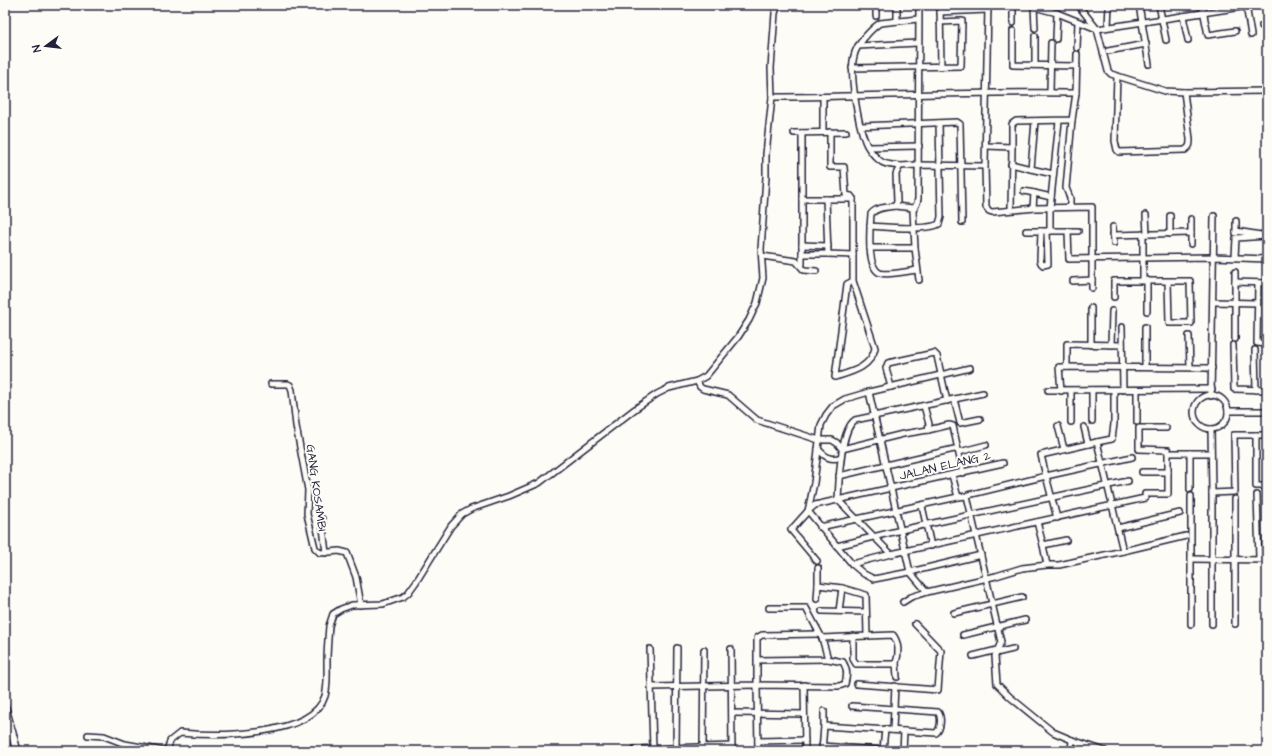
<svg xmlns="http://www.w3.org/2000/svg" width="1272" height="756" viewBox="0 0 1272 756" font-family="'Architects Daughter',sans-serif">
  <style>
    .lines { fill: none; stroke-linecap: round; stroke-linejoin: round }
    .minor-casing { stroke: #22223b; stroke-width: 8 }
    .major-casing { stroke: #22223b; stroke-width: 10 }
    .minor { stroke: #fdfcf7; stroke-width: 5 }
    .major { stroke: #fdfcf7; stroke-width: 7 }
    .labels { text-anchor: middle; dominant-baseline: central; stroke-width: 4; stroke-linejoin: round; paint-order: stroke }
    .street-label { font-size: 12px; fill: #22223b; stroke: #fdfcf7 }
  </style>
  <rect width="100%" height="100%" fill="#fdfcf7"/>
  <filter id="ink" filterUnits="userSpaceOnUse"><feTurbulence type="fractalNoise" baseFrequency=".025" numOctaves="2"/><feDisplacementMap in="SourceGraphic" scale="8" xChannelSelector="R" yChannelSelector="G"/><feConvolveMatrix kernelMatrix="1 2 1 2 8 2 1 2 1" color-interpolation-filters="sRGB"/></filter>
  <g filter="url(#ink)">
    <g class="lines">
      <defs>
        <g id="minor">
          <polyline points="876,5 876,16"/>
          <polyline points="897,5 897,21"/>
          <polyline points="940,5 941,67"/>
          <polyline points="988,5 985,166 986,207 989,211 992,212 1036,208 1092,207 1092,288"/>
          <polyline points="1013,5 1013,23"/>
          <polyline points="1034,5 1034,7 1057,13 1097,29 1108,71 1111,74 1165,91 1184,92 1267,91"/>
          <polyline points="1078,5 1097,29 1255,5"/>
          <polyline points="1139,5 1149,64"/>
          <polyline points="1159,5 1166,40"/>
          <polyline points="1202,5 1208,35 1235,31"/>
          <polyline points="1246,5 1251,35"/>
          <polyline points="1034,7 1035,28"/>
          <polyline points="940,12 988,10"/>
          <polyline points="1183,16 1188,40"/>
          <polyline points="1108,26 1109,5"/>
          <polyline points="1262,26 1267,25"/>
          <polyline points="1013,31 1013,65 1077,66"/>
          <polyline points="1056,39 1057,13"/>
          <polyline points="858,46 918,43"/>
          <polyline points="1077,48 1078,22"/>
          <polyline points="1108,51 1146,44"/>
          <polyline points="1035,65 1035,36"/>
          <polyline points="852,68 961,66 962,21 940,22"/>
          <path d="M1117,76L1115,141L1117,150L1119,152L1185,150C1190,147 1190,145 1190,139L1184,92"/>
          <polyline points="1050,92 1051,43"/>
          <path d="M772,97C873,97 974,91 1076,93"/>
          <polyline points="1035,121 1031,169 1053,174"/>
          <polyline points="861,126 957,122 960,124 962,222"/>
          <polyline points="823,132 823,97"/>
          <path d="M830,132V167H844L846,195L851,196L853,199V281L875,348C871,368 851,372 835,377L847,284L853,281"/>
          <polyline points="794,133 846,132"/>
          <polyline points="802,133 802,264"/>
          <polyline points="986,146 1012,147 1012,124 1016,121 1072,120 1076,93 1077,54"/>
          <polyline points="869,147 919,146"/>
          <polyline points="1011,164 1031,169"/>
          <polyline points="900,166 918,165 985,166"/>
          <polyline points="1024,191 1034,193"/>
          <polyline points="802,199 853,199"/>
          <polyline points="826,199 828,254 853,255"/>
          <polyline points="895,206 914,208"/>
          <polyline points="1070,207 1070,198 1066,188 1072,120"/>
          <polyline points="1033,208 1034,193 1051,197"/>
          <polyline points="1011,209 1012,147"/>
          <polyline points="1146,215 1147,234"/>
          <path d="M870,226C886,227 926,231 939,224L941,217L939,123"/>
          <polyline points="1113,227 1114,243"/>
          <polyline points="1026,231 1078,231"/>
          <polyline points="1041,231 1040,260 1041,263 1043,265 1048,264 1047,231"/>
          <polyline points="1050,231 1050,208 1059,121"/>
          <polyline points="1068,231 1069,259 1213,257 1267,259"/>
          <polyline points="1236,233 1236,221"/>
          <polyline points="1143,234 1143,280"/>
          <polyline points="1170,234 1170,216"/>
          <polyline points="1113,235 1191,233"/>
          <polyline points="1191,244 1191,219"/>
          <polyline points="802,245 828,246"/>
          <polyline points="870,248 915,248"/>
          <polyline points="802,254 828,254"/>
          <polyline points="762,256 796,261 804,270 816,271"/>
          <polyline points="1235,257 1236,238 1267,236 1236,231"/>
          <path d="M917,270C908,271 888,276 880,273C866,267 870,227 871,214C876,207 887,207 895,206L897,202L896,174L900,166C893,165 884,165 879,160C874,156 867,147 865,141C858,124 849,73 854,56C856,45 871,29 880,23L918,19"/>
          <polyline points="1235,272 1235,339"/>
          <polyline points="919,280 915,248 913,211 917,203 918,199 919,5"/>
          <polyline points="1073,281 1092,280"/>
          <polyline points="1235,282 1267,283"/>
          <polyline points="1258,283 1257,343 1267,344"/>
          <polyline points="1114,297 1114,281 1190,281 1191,323 1169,323 1168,281"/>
          <polyline points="1213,302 1257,303"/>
          <polyline points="1147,311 1147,280"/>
          <polyline points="1122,327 1123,390"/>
          <polyline points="1189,336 1190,367"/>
          <polyline points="1091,345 1091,308"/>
          <polyline points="1111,345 1112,311"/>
          <polyline points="1233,345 1234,389 1267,390"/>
          <polyline points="1255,350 1256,390"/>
          <polyline points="1067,367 1067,344 1122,345"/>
          <polyline points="1145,367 1145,327"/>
          <polyline points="697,381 700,387 703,389 728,395 757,420 819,440 832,440 837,443 842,449"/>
          <polyline points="271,384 288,384 290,385 292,390 296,426 308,490 307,514 315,548 320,553 339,551 347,553 356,577 361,605"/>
          <polyline points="891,387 886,368 888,363 934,353 937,356 947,401"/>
          <polyline points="1048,390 1212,389"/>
          <polyline points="1092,390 1092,421"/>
          <polyline points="1137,390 1137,422"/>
          <polyline points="1061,391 1059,367 1212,368"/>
          <polyline points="1071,391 1071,422"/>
          <polyline points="869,392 910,572 927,592 996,576 1022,568 1047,565 1059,565 1123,551"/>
          <circle cx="1211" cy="412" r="17"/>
          <polyline points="1211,396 1214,216"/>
          <polyline points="954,399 960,423 980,419"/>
          <polyline points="1228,411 1267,411"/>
          <polyline points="1058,426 1064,449"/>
          <polyline points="1084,427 1088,444"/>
          <polyline points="1211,429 1212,493 1235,492 1234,435 1267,435"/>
          <polyline points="928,430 949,425 953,426 963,473"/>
          <polyline points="1256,435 1256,486 1267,486"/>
          <polyline points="1097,442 1112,439 1114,424 1114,391"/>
          <path d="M818,449C825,457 831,461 841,457"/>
          <polyline points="842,449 903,434 928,430 929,424 924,406"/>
          <polyline points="959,452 986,445"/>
          <polyline points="1168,453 1211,453"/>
          <path d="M1132,457L1046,476L1041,455L1097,442C1106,478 1114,514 1123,551L1186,536"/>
          <polyline points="1142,472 1168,472"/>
          <polyline points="952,475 958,497"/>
          <polyline points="839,476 954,449 957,450"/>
          <polyline points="1190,489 1190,453"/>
          <polyline points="1145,494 1168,494 1168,450 1139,449 1139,428 1166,428"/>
          <polyline points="1257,495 1259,559"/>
          <polyline points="922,506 931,546"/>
          <polyline points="808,511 814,483 821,425 826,415 833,406 845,399 869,392 970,368"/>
          <polyline points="808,511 852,564 864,574 874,579 910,572 981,555"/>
          <polyline points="1057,518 1046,476 968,495 967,496 1001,642 995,656 997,684 1010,697 1053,732 1072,740 1105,751"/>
          <polyline points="322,519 326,553"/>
          <polyline points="1037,522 1043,545 1066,540"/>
          <polyline points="820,527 958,497 967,496"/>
          <polyline points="1118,528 1180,513"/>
          <polyline points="1043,545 1047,565"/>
          <polyline points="837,546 901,530 1128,481"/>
          <path d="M891,554L838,500C839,482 840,430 855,420L983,393"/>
          <polyline points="1191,559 1267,560"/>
          <polyline points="817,561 791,530 808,511 815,505 1003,463"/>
          <polyline points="852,564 891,554 1145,498"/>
          <polyline points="818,568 818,585"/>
          <polyline points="817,599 818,585 842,588 866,595 867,636 822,638"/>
          <polyline points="903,602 911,597 927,592"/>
          <polyline points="822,611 866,612"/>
          <polyline points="839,611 842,588"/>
          <polyline points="954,613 1022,597"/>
          <polyline points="1191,624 1191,496"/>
          <polyline points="1212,624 1212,493"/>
          <polyline points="1235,624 1235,499"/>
          <polyline points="963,635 1025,620"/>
          <path d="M853,636V659L856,664H894L896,663C899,654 899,643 893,635L867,636"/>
          <polyline points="650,649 653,749"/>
          <polyline points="731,649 732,751"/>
          <polyline points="996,653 1013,649"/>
          <polyline points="973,656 997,650"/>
          <polyline points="758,660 828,659 822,638 806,608 769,608"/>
          <polyline points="896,663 897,677"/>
          <polyline points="857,684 938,690 941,651 915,624"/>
          <polyline points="804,685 805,751"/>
          <polyline points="651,687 757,685 757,638 762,635 819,634"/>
          <polyline points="732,713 804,714"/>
          <path d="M824,726L936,733C941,729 942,717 938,712L852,706"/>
          <polyline points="893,730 895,686"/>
          <polyline points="88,735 104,736 125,744 164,751"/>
          <polyline points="758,741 805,740"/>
          <polyline points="822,746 893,751"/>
          <polyline points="703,747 704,650"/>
          <polyline points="676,748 677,648"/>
          <polyline points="635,749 732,746"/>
          <polyline points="883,750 885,729"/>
          <path d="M167,751L170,741L180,733C215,736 312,738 325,696C328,685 327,674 327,662C327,650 328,638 329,626L333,614L341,609L352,605L383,604L403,597L408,593L416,582L451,526L462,514L471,509L509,496L539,483L635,409L657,394L669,388L697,381L706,376L738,337L749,320L757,303L763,278L761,249L766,177V154L772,97L771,68L775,13L778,5"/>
          <path d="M758,751L757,685L839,686L845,684C847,676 848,670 843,662L828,659"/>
          <polyline points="822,751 824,726 824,711"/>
          <polyline points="903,751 904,731"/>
          <polyline points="1071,751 1072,740"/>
          <polyline points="1079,751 1080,743"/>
        </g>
        <polyline id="major" points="5,708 17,751"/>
      </defs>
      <use href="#minor" class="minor-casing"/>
      <use href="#major" class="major-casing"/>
      <use href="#minor" class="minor"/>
      <use href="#major" class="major"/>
    </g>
  </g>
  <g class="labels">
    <g class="street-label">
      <text transform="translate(945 466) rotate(-13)">JALAN ELANG 2</text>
      <text transform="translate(316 488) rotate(82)">GANG KOSAMBI</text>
    </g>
  </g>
  <rect width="1272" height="756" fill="none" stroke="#fdfcf7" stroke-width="20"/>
  <rect x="10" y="10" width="1252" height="736" fill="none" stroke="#22223b" stroke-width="1.5" filter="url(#ink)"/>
  <g transform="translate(46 46) rotate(255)" stroke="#fdfcf7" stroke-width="3" paint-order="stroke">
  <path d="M0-3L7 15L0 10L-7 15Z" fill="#22223b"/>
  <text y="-6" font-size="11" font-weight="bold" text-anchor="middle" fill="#22223b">N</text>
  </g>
</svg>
